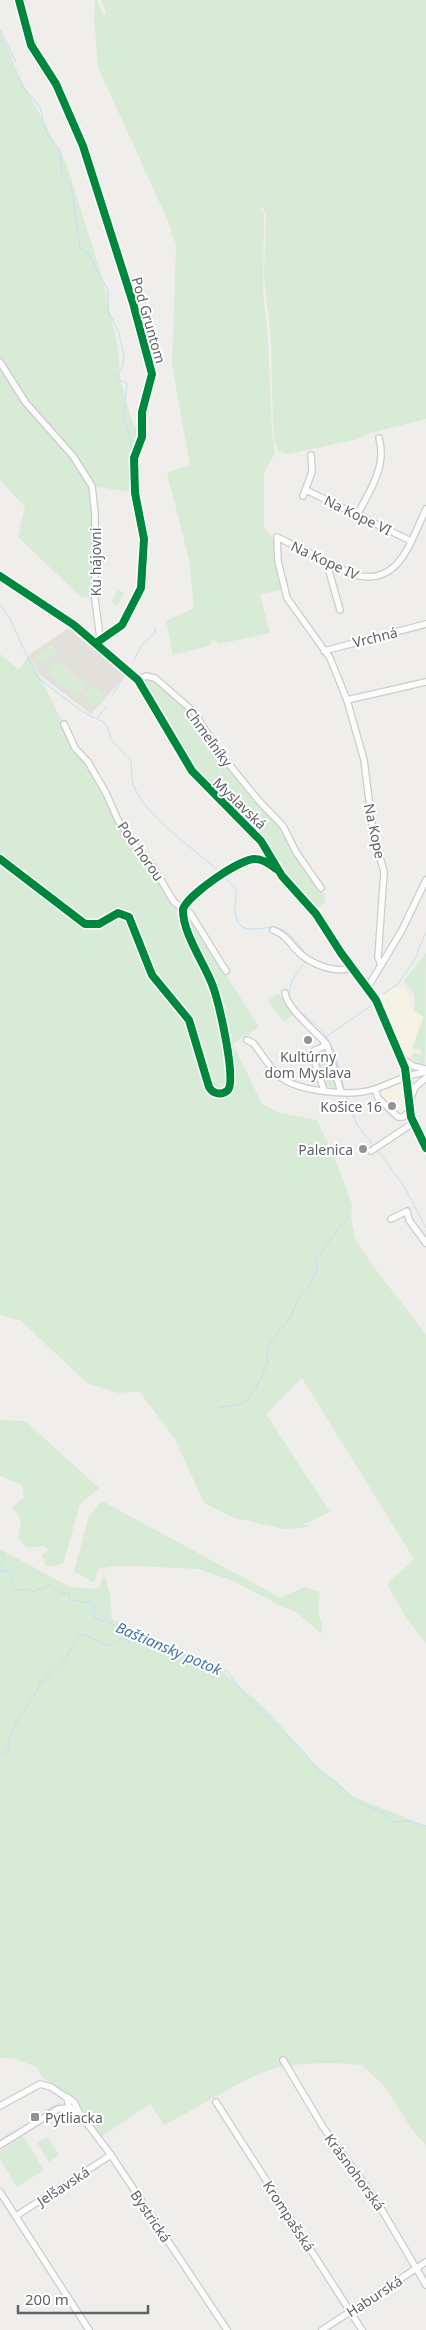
<svg xmlns="http://www.w3.org/2000/svg" width="426" height="2330" viewBox="0 0 426 2330" font-family="'Noto Sans',sans-serif">
  <style>
    .commercial { fill: #f7f3e4 }
    .education { fill: #e2e0da }
    .green { fill: #d8ebd6 }
    .lines { fill: none; stroke-linecap: round; stroke-linejoin: round }
    .stream { stroke: #bfe0f9; stroke-width: 1 }
    .minor-casing { stroke: #cbcccc; stroke-width: 8 }
    .minor { stroke: #fdfcfc; stroke-width: 5.5 }
    .cycleway-casing { stroke: #fff; stroke-width: 11 }
    .cycleway { stroke: #00873e; stroke-width: 8 }
    .poi-dot { fill: #919496; stroke: #fff; stroke-width: 2 }
    .labels { text-anchor: middle; dominant-baseline: central; stroke-width: 4; stroke-linejoin: round; paint-order: stroke }
    .street-label { font-size: 14px; fill: #5f6368; stroke: #fff }
    .poi-label { font-size: 14px; fill: #5f6368; stroke: #fff; text-anchor: end }
    .water-label { font-size: 15px; font-style: italic; fill: #4174aa; stroke: #fff }
  </style>
  <rect width="100%" height="100%" fill="#efeeea"/>
  <g class="commercial">
    <polygon points="403,985 413,1010 424,1017 417,1032 409,1060 400,1051 380,995"/>
    <polygon points="407,1075 410,1111 403,1117 378,1098 375,1089"/>
  </g>
  <polygon class="education" points="70,627 127,674 91,714 39,674 29,655"/>
  <g class="green">
    <polygon points="95,0 97,0 104,16 106,13 101,0 426,0 426,419 370,433 358,439 288,454 279,451 275,442 273,427 271,341 264,275 266,216 264,210 260,206 264,215 263,291 268,338 272,433 275,453 264,473 264,527 273,539 281,590 260,594 270,633 219,644 212,638 211,644 209,646 173,655 166,621 194,608 189,559 167,473 190,465 172,365 176,245 168,221 98,67 94,18"/>
    <polygon points="0,30 20,78 66,163 100,270 118,348 120,378 133,425 143,430 134,456 135,493 93,486 95,599 80,596 18,537 25,507 0,480"/>
    <polygon points="118,590 124,593 117,605 111,602"/>
    <polygon points="51,644 57,652 43,664 36,656"/>
    <polygon points="0,654 19,670 29,655 75,748 84,757 111,806 168,894 185,910 259,1027 233,1044 262,1104 280,1113 317,1120 338,1166 352,1205 351,1219 356,1241 379,1274 426,1334 426,1643 405,1616 387,1584 414,1559 302,1378 266,1414 330,1512 303,1525 309,1525 304,1528 283,1529 232,1517 204,1503 175,1439 139,1391 118,1393 87,1383 20,1320 0,1315"/>
    <polygon points="57,660 86,684 76,696 47,672"/>
    <polygon points="150,676 188,706 210,739 291,838 325,895 325,902 313,911 297,894 266,849 192,771 138,680"/>
    <polygon points="93,685 107,697 98,707 83,696"/>
    <polygon points="426,953 425,1065 426,1068 411,1061 422,1064 412,1058 414,1052 421,1055 421,1050 412,1048 424,1017 413,1010 415,1007 414,994 404,981"/>
    <polygon points="278,993 294,1014 284,1022 268,1001"/>
    <path d="M318,1051L319,1056H327L333,1079L337,1084L335,1089C320,1086 319,1069 315,1056Z"/>
    <polygon points="0,1420 25,1421 99,1488 80,1504 63,1564 46,1567 42,1555 49,1550 44,1546 27,1548 18,1538 21,1523 19,1514 11,1508 24,1498 22,1485 0,1476"/>
    <polygon points="102,1501 281,1598 304,1587 320,1592 318,1613 322,1625 322,1634 296,1612 285,1608 231,1580 198,1569 140,1566 114,1566 98,1569 94,1583 74,1571 89,1516"/>
    <path d="M0,1549L70,1587L99,1589L104,1572L110,1595L112,1619L204,1661L223,1672L269,1712L309,1759L352,1796L426,1826V2145L413,2131L385,2087L362,2065C335,2062 308,2062 281,2067C247,2074 197,2109 164,2125L150,2104L101,2137L76,2100L42,2077L37,2067L12,2058H0Z"/>
    <polygon points="23,2136 44,2170 17,2187 0,2159 0,2151"/>
    <polygon points="48,2137 59,2155 49,2162 37,2143"/>
  </g>
  <g class="lines">
    <g class="stream">
      <polyline points="0,30 16,62"/>
      <path d="M19,78L23,87L40,107L44,125L49,137L60,150L62,175L71,186L80,247L89,255L108,290V310L119,333L124,356L122,368L117,375L119,380L127,383V385L124,411L126,416L123,418C136,440 129,469 131,494C133,509 138,525 140,540C141,547 139,556 138,563"/>
      <path d="M0,604L10,619L37,677L83,712L105,723L112,741L131,761C132,768 131,777 133,784C143,814 196,851 220,872"/>
      <polyline points="133,662 143,643 155,633 155,627"/>
      <polyline points="112,696 126,673"/>
      <polyline points="97,718 106,707"/>
      <path d="M225,877L236,889C237,899 233,908 236,917C242,939 266,923 281,929C292,934 299,946 306,954"/>
      <path d="M306,961L292,980L289,995C294,1011 312,1019 323,1032C335,1048 340,1070 344,1090"/>
      <polyline points="383,994 398,984 415,959 426,932"/>
      <polyline points="326,1037 372,1005"/>
      <polyline points="346,1096 357,1125 374,1146"/>
      <polyline points="377,1149 405,1188 426,1228"/>
      <path d="M219,1408L245,1403L256,1388L268,1362C263,1342 284,1329 292,1314C295,1308 297,1301 300,1296C305,1288 312,1287 312,1277L317,1273L316,1260L340,1226L348,1219"/>
      <polyline points="0,1553 4,1556 0,1571 7,1571 11,1575 12,1582 17,1590 29,1589 33,1592 49,1585 64,1594 69,1592 70,1600 92,1603 97,1610 94,1613 95,1618 101,1621 107,1620 116,1627 125,1627 154,1643 227,1671 249,1700 302,1750 318,1771 333,1780 358,1802 380,1811 394,1822 407,1821 426,1826"/>
      <path d="M0,1755L8,1750C9,1722 32,1706 41,1681H45C50,1670 60,1666 67,1656C73,1647 73,1639 83,1634L107,1646L122,1638L152,1648L165,1649L168,1647"/>
      <polyline points="47,2110 60,2103"/>
      <polyline points="0,2140 17,2130"/>
    </g>
    <defs>
      <g id="minor">
        <polyline points="19,0 31,45 56,84 83,146 133,303 152,374 142,412 142,437 134,458 135,493 144,539 141,588 122,625 96,643"/>
        <polyline points="0,362 26,403 73,456 92,486 95,514 95,599 100,638"/>
        <polyline points="306,490 411,541"/>
        <polyline points="303,496 312,472 311,455"/>
        <path d="M357,515C370,491 387,466 379,438"/>
        <polyline points="330,563 329,571 340,610"/>
        <polyline points="0,576 74,625 138,680 192,771 261,841 282,876 316,914 341,953 376,1000 405,1068 411,1117 426,1148"/>
        <polyline points="324,651 426,624"/>
        <polyline points="138,680 146,676 155,678 194,712 219,752 259,801 283,826 296,852 321,888"/>
        <path d="M347,700L330,658L287,598L278,561L277,537L352,574C399,589 410,542 426,509"/>
        <polyline points="64,724 75,748 88,762 106,793 118,820 133,843 152,865 174,902 190,913 226,971"/>
        <path d="M0,859L85,924H99L118,913L129,917L152,975L189,1020L209,1087C213,1094 222,1096 228,1090C237,1079 218,999 212,984C204,963 182,932 183,909C188,895 240,859 255,859C263,859 270,864 276,869"/>
        <path d="M273,930C288,935 291,947 303,956C316,966 336,973 352,968"/>
        <polyline points="381,965 378,957 384,872 373,832 364,760 347,700 426,682"/>
        <polyline points="368,987 402,930 426,880"/>
        <path d="M285,993C287,1009 316,1031 327,1045"/>
        <path d="M247,1040L253,1043C260,1051 272,1071 279,1076C298,1092 352,1097 375,1089C393,1083 407,1074 426,1072"/>
        <polyline points="403,1059 413,1066 426,1069"/>
        <polyline points="375,1089 378,1098 398,1117 403,1117 410,1111"/>
        <polyline points="324,1090 312,1054 315,1050 327,1045 341,1092"/>
        <polyline points="410,1100 415,1087 426,1078"/>
        <polyline points="371,1151 413,1123"/>
        <polyline points="391,1219 407,1211 409,1220 426,1243"/>
        <polyline points="283,2060 323,2127 376,2200 426,2285"/>
        <polyline points="67,2097 74,2102 80,2114"/>
        <polyline points="216,2102 362,2330"/>
        <polyline points="0,2106 40,2084 51,2087 67,2098 69,2108"/>
        <polyline points="0,2145 58,2109 71,2108 80,2114 111,2155 227,2330"/>
        <polyline points="0,2192 89,2330"/>
        <polyline points="16,2216 111,2155"/>
        <polyline points="322,2330 426,2262"/>
      </g>
    </defs>
    <use href="#minor" class="minor-casing"/>
    <use href="#minor" class="minor"/>
    <defs>
      <g id="cycleway">
        <polyline points="19,0 31,45 56,84 83,146 133,303 152,374 142,412 142,437 134,458 135,493 144,539 141,588 122,625 96,643"/>
        <polyline points="0,576 74,625 138,680 192,771 261,841 282,876 316,914 341,953 376,1000 405,1068 411,1117 426,1148"/>
        <path d="M0,859L85,924H99L118,913L129,917L152,975L189,1020L209,1087C213,1094 222,1096 228,1090C237,1079 218,999 212,984C204,963 182,932 183,909C188,895 239,859 255,859C263,859 270,864 276,869"/>
      </g>
    </defs>
    <use href="#cycleway" class="cycleway-casing"/>
    <use href="#cycleway" class="cycleway"/>
  </g>
  <g class="poi-dot">
    <circle cx="308" cy="1040" r="5"/>
    <circle cx="392" cy="1106" r="5"/>
    <circle cx="363" cy="1149" r="5"/>
    <rect x="30" y="2112" width="10" height="10" rx="2.5"/>
  </g>
  <g class="labels">
    <g class="street-label">
      <text transform="translate(149 320) rotate(74)">Pod Gruntom</text>
      <text transform="translate(358 515) rotate(26)">Na Kope VI</text>
      <text transform="translate(325 560) rotate(25)">Na Kope IV</text>
      <text transform="translate(95 562) rotate(-90)">Ku hájovni</text>
      <text transform="translate(375 637) rotate(-14)">Vrchná</text>
      <text transform="translate(209 737) rotate(54)">Chmeľníky</text>
      <text transform="translate(240 803) rotate(44)">Myslavská</text>
      <text transform="translate(375 831) rotate(78)">Na Kope</text>
      <text transform="translate(141 851) rotate(55)">Pod horou</text>
      <text transform="translate(355 2172) rotate(54)">Krásnohorská</text>
      <text transform="translate(63 2186) rotate(-33)">Jelšavská</text>
      <text transform="translate(151 2216) rotate(56)">Bystrická</text>
      <text transform="translate(289 2216) rotate(57)">Krompašská</text>
      <text transform="translate(374 2296) rotate(-33)">Haburská</text>
    </g>
    <g class="poi-label">
      <text x="308" y="1056" text-anchor="middle">Kultúrny<tspan x="308" dy="16">dom Myslava</tspan></text>
      <text x="382" y="1106">Košice 16</text>
      <text x="353" y="1149">Palenica</text>
      <text x="45" y="2117" text-anchor="start">Pytliacka</text>
    </g>
    <g class="water-label">
      <text transform="translate(169 1648) rotate(23)">Baštiansky potok</text>
    </g>
  </g>
  <path d="M18 2305v8h130v-8" fill="none" stroke="#5f6368" stroke-width="2.5"/>
  <text x="25" y="2305" font-size="15" fill="#5f6368" stroke="#ffffff" stroke-width="4" paint-order="stroke">200 m</text>
</svg>
